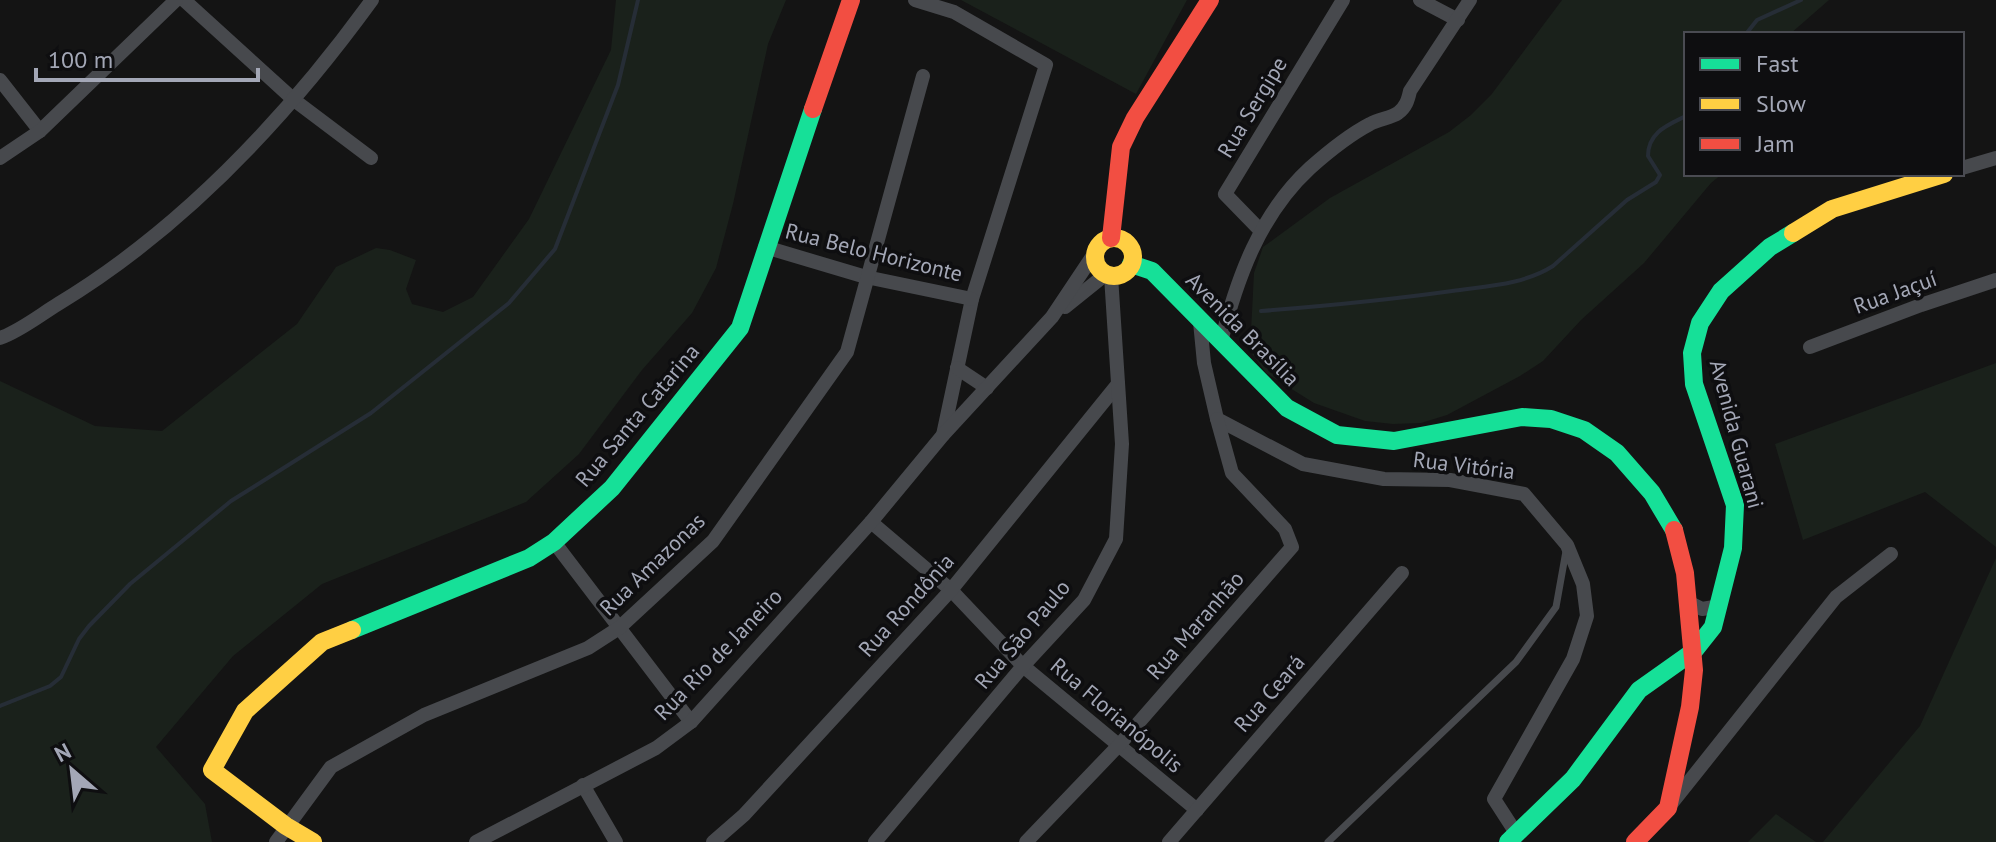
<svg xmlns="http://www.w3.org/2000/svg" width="1996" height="842" viewBox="0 0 1996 842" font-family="'PT Sans',sans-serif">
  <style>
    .green { fill: #1a211b }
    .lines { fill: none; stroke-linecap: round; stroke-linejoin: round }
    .stream { stroke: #262d36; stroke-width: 4 }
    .lane { stroke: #47494d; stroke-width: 7 }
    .street { stroke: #47494d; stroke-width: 14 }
    .fast { stroke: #16e098; stroke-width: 18 }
    .slow { stroke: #ffcf43; stroke-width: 18 }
    .jam { stroke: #f24e42; stroke-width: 18 }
    .labels { text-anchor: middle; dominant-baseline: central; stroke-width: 7; stroke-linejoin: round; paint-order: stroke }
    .street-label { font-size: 22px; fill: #a3a7b6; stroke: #0e0e10 }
  </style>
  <rect width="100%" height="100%" fill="#141414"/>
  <g class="green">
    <polygon points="616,0 786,0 768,44 733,204 716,268 692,313 642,370 579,454 526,502 322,584 233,656 156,747 205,804 212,842 0,842 0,381 95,426 162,431 297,324 336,267 376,248 390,250 416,260 406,289 412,304 443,312 473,297 529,219 611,50"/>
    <polygon points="961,0 1187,0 1136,94"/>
    <polygon points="1562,0 1829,0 1790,34 1686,34 1686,174 1722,174 1711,183 1644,263 1581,320 1543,361 1520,376 1447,415 1421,423 1393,424 1365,421 1314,403 1266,373 1250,351 1254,273 1263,247 1330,198 1449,132 1471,115 1491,95"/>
    <polygon points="1996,363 1996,547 1925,492 1803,540 1775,444"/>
    <polygon points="1996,558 1996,842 1823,842 1920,726"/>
    <polygon points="1776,814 1816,842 1748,842"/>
  </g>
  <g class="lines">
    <g class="stream">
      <polyline points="1746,34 1757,20 1801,0"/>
      <path d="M1261,311C1325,306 1388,300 1452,291C1486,286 1523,285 1553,266L1627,200L1656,182L1660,175L1648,156C1648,132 1668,125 1686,116"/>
      <polyline points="0,706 50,686 61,677 79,639 89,626 130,584 231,501 371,413 509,303 555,249 618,85 638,0"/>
    </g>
    <polyline class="lane" points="1328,842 1516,662 1556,607 1566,551"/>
    <g class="street">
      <polyline points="184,0 294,100 371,158"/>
      <polyline points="915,0 954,12 1046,65 972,299 943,435"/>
      <polyline points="1420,0 1458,20"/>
      <polyline points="0,80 40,131"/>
      <polyline points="0,158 40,131 176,0"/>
      <polyline points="1962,168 1996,158"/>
      <polyline points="1260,230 1225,194 1343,0"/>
      <polyline points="765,247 866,277 972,299"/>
      <polyline points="1065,307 1106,274"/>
      <polyline points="1200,322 1204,363 1217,419 1303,464 1384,479 1450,480 1524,494 1567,545 1583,584 1587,616 1573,659 1494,799 1516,833"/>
      <path d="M0,338C20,331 40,315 58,304C182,229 287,117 372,0"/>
      <path d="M1221,342C1237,278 1260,214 1310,168C1328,152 1349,135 1370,124C1379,119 1391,118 1398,113C1406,107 1408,100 1410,91L1470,0"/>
      <polyline points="1810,347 1921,305 1996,280"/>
      <polyline points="957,368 987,388"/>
      <polyline points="871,522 951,590 1023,666 1197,810"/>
      <polyline points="554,542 691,722"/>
      <polyline points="1688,602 1702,609 1720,606"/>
      <polyline points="583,785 616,842"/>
      <polyline points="1668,808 1836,597 1891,554"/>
      <polyline points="276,842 331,767 424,715 588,648 619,628 713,541 847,352 923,76"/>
      <polyline points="476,842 656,748 691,722 871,522 943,435 1052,317 1096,251"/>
      <polyline points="713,842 744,815 951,590 1118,384"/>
      <polyline points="875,842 1023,666 1084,600 1116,539 1122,444 1111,276"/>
      <polyline points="1026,842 1120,744 1292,547 1285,529 1232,473 1217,419"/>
      <polyline points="1169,842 1402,573"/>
    </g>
    <g class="fast">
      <polyline points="1131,264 1152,271 1287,408 1337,435 1394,441 1522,417 1551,419 1584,430 1617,453 1652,493 1674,530"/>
      <polyline points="352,630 529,558 554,542 612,488 740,328 813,109"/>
      <polyline points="1508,842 1573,779 1639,690 1694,651 1713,627 1733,548 1735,505 1694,384 1692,353 1700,323 1721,291 1770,247 1793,233"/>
    </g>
    <g class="slow">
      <polyline points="1793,233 1832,209 1944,174"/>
      <circle cx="1114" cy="257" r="19"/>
      <polyline points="313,842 286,826 212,770 245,711 322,642 352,630"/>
    </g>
    <g class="jam">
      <polyline points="813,109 851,0"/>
      <polyline points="1111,238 1121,147 1135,118 1210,0"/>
      <polyline points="1635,842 1668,808 1690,707 1694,670 1685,573 1674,530"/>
    </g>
  </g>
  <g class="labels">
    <g class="street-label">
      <text transform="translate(1252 107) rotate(-59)">Rua Sergipe</text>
      <text transform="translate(874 252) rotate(14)">Rua Belo Horizonte</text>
      <text transform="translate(1895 292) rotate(-20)">Rua Jaçuí</text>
      <text transform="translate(1243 329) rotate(45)">Avenida Brasília</text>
      <text transform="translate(637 415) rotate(-50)">Rua Santa Catarina</text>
      <text transform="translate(1737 434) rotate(75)">Avenida Guarani</text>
      <text transform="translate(1464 465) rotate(7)">Rua Vitória</text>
      <text transform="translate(652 564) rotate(-44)">Rua Amazonas</text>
      <text transform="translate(906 605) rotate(-48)">Rua Rondônia</text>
      <text transform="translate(1195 625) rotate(-49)">Rua Maranhão</text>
      <text transform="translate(1022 634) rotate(-50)">Rua São Paulo</text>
      <text transform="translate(718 654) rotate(-46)">Rua Rio de Janeiro</text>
      <text transform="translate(1269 693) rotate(-49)">Rua Ceará</text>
      <text transform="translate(1117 715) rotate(40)">Rua Florianópolis</text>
    </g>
  </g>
  <rect x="1684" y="32" width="280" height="144" fill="#0e0e10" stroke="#4a4b52" stroke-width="2"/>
  <rect x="1700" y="58" width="40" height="12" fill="#16e098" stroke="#4a4b52" stroke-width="2"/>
  <text x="1756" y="72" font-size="24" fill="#a3a7b6">Fast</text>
  <rect x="1700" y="98" width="40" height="12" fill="#ffcf43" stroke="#4a4b52" stroke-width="2"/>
  <text x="1756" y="112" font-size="24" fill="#a3a7b6">Slow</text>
  <rect x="1700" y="138" width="40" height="12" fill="#f24e42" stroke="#4a4b52" stroke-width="2"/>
  <text x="1756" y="152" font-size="24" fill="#a3a7b6">Jam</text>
  <g transform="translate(72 770) rotate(332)" stroke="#0e0e10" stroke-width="6" paint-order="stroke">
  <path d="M0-6L14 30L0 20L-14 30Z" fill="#a3a7b6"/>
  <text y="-12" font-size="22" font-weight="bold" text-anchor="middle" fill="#a3a7b6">N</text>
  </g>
  <path d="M36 68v12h222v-12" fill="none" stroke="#a3a7b6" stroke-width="4"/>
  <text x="48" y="68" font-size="24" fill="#a3a7b6" stroke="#0e0e10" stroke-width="6" paint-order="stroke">100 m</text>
</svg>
